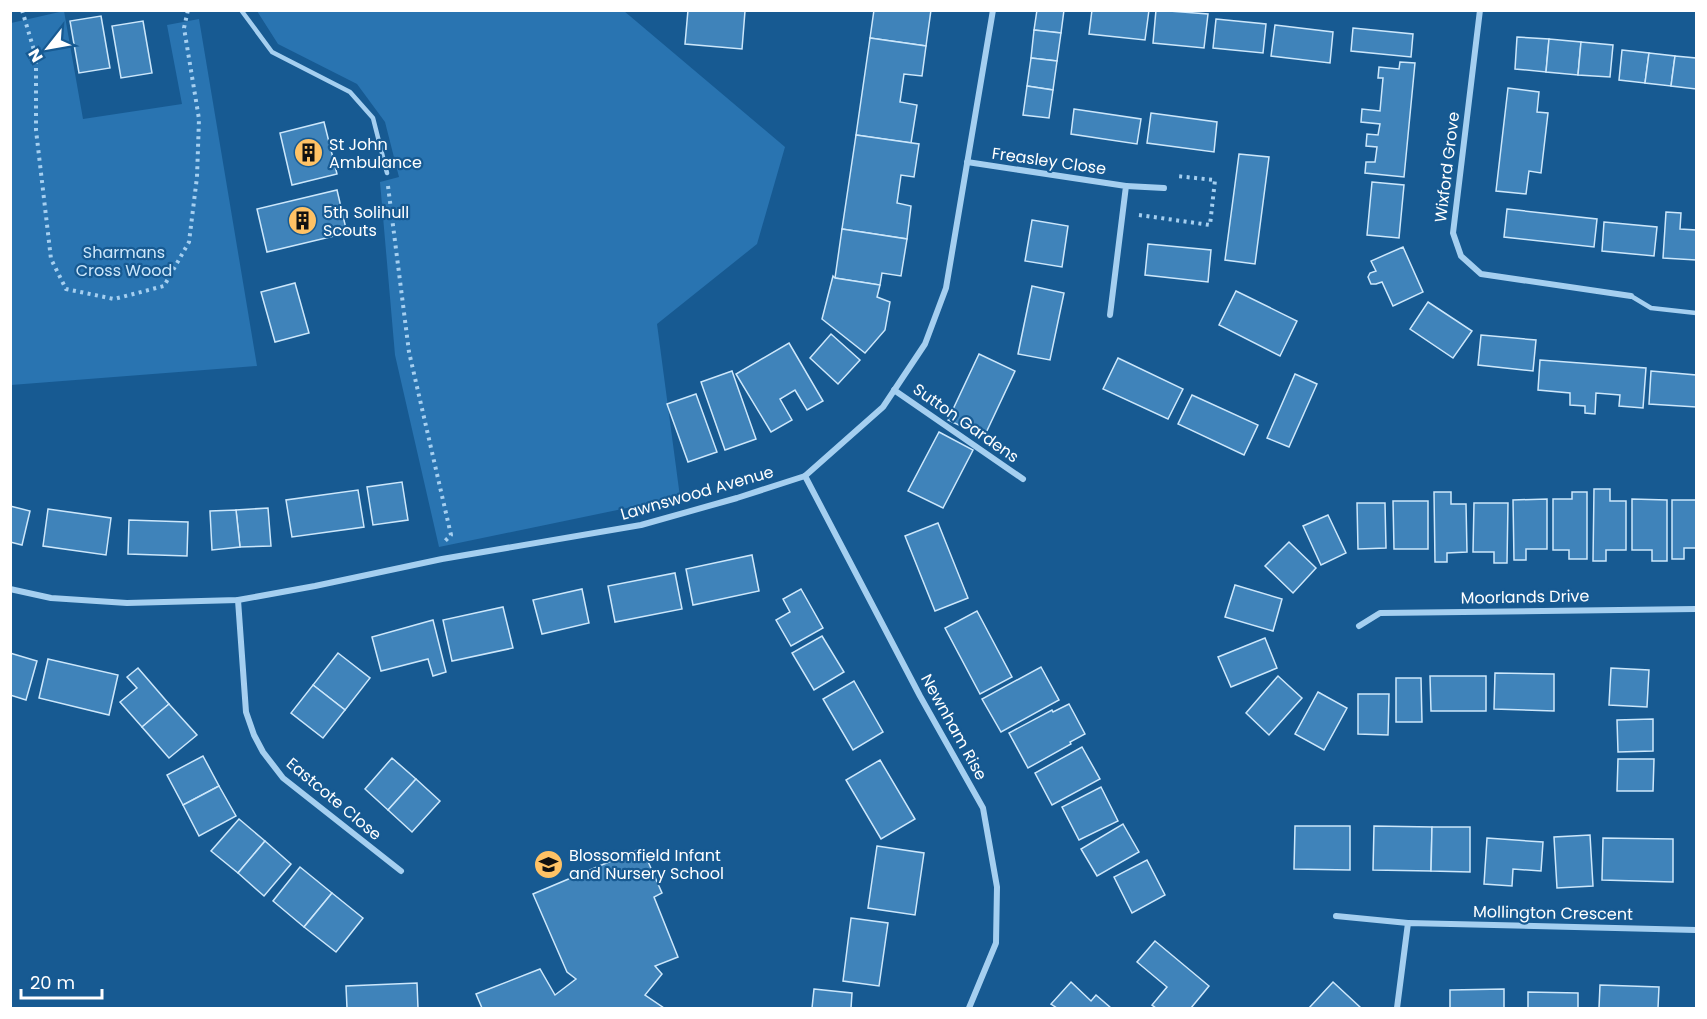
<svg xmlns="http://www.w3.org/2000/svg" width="1707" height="1019" viewBox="0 0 1707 1019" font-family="Poppins,sans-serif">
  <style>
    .green { fill: #2974b1 }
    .building { fill: #3f83ba; stroke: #cce7fb; stroke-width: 1.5 }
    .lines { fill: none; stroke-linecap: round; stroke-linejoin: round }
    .path { stroke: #a5cff0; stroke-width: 4; stroke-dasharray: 3 4.5; stroke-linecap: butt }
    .service { stroke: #a5cff0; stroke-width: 4.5 }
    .minor { stroke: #a5cff0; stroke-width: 6 }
    .labels { text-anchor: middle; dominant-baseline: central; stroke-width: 4.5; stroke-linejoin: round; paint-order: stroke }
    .poi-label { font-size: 16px; fill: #fff; stroke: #175a92; text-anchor: start }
    .street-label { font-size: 16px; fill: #fff; stroke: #175a92 }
    .park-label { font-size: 16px; fill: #cce7fb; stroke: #175a92 }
  </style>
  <rect width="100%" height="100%" fill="#175a92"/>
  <g class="green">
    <polygon points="64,11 83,119 182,104 167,25 199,19 257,366 11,385 11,23"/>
    <polygon points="257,11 624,11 785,147 757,244 657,324 680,497 439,547 395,355 380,182 399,177 385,122 357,84 278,44"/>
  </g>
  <g class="building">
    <polygon points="688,10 745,11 742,49 685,44"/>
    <polygon points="874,10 931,10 926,46 870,38"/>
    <polygon points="1037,10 1064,10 1061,33 1034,30"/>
    <polygon points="1092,10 1149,10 1145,40 1089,34"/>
    <polygon points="1156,10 1208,14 1204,48 1153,43"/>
    <polygon points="101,16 110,68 79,73 70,21"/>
    <polygon points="1216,19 1266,24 1263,53 1213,48"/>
    <polygon points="143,21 152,73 121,78 112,26"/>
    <polygon points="1275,25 1333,32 1330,63 1271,56"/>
    <polygon points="1353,28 1413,34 1411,57 1351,51"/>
    <polygon points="1034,30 1061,33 1057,61 1031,58"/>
    <polygon points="1517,37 1549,39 1546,72 1515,69"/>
    <polygon points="870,38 926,46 922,76 904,74 900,102 917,105 911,143 856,135"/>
    <polygon points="1549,39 1581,42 1578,75 1546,72"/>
    <polygon points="1581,42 1613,45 1610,77 1578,75"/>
    <polygon points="1622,50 1649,53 1645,83 1619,80"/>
    <polygon points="1649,53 1675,56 1671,86 1645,83"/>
    <polygon points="1675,56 1696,58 1696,89 1671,86"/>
    <polygon points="1031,58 1057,61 1053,90 1027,86"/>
    <polygon points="1400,62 1415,63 1404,177 1365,173 1366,162 1375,162 1377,147 1366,146 1367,134 1378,135 1380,124 1361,122 1362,109 1380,111 1383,78 1378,78 1379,67 1399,69"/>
    <polygon points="1027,86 1053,90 1049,118 1023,115"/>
    <polygon points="1508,88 1539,92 1537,112 1548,113 1541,173 1529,171 1526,194 1496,191"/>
    <polygon points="1074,109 1141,119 1137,144 1071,134"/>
    <polygon points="1151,113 1217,122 1214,152 1147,143"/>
    <polygon points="324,122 337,174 292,185 280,133"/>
    <polygon points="856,135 919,144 914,177 901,175 897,203 911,206 907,239 842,229"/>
    <polygon points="1239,154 1269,157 1255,264 1225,260"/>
    <polygon points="1372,182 1404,185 1399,238 1367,235"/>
    <polygon points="337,190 347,233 267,252 257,209"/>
    <polygon points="1507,209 1597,219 1594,247 1504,237"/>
    <polygon points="1666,212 1681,213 1680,229 1696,230 1696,260 1663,258"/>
    <polygon points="1032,220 1068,226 1062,267 1025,261"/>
    <polygon points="1604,222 1657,227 1654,256 1602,251"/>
    <polygon points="842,229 907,239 901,276 882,273 880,285 835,278"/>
    <polygon points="1148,244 1211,250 1208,282 1145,275"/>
    <polygon points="1403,247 1423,292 1393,306 1382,282 1376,284 1371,284 1368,277 1370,273 1376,271 1371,261"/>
    <polygon points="833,276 835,278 880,285 877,297 890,302 885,330 865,353 822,319"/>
    <polygon points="295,283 309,333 275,342 261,292"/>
    <polygon points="1032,286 1064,293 1050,360 1018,354"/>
    <polygon points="1236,291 1297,321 1280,356 1219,325"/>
    <polygon points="1428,302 1472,331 1453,358 1410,329"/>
    <polygon points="831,334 860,360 838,384 810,358"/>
    <polygon points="1481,335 1536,340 1533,371 1478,365"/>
    <polygon points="789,343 823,401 807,410 795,390 780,399 792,420 771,432 736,374"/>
    <polygon points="979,354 1015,371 984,437 948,420"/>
    <polygon points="1118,358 1183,389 1168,419 1103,389"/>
    <polygon points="1540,360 1646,368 1643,408 1619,406 1620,395 1596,393 1595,414 1585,413 1585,406 1570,405 1570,393 1538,390"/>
    <polygon points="732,371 756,439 725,450 701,382"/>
    <polygon points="1651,371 1696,375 1696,407 1649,404"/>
    <polygon points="1295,374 1317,384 1289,447 1267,438"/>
    <polygon points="696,394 717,452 688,462 667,404"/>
    <polygon points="1192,395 1258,425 1244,455 1178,424"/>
    <polygon points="939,432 973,450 943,508 908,491"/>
    <polygon points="402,482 408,520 373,525 367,487"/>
    <polygon points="1594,489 1610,489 1610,501 1626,501 1626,550 1606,550 1606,561 1593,561"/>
    <polygon points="358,490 364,527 292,537 286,500"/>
    <polygon points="1434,492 1451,492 1451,504 1466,504 1467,552 1447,553 1447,562 1435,562"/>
    <polygon points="1572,492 1587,492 1587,559 1569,559 1569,550 1553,550 1553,499 1572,499"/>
    <polygon points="1547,499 1547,549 1526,549 1526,560 1514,560 1513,500"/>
    <polygon points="1632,499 1667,500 1667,561 1652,561 1652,550 1632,550"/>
    <polygon points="1672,500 1696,500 1696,548 1684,548 1684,559 1672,559"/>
    <polygon points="1393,501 1428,501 1428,549 1394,549"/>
    <polygon points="1357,503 1385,503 1386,548 1358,549"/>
    <polygon points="1474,503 1508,503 1507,563 1494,563 1494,552 1473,552"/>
    <polygon points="10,506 30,511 22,545 10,542"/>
    <polygon points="268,508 271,546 240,547 236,510"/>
    <polygon points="48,509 111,518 106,555 43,546"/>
    <polygon points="236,510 240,547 212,550 210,511"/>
    <polygon points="1328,515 1346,553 1321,565 1303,526"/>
    <polygon points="129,520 188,522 187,556 128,554"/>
    <polygon points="938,523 968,598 935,611 905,536"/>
    <polygon points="1289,542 1316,568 1293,593 1265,566"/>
    <polygon points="752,555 759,591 693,605 686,569"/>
    <polygon points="675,573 682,609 615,622 608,586"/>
    <polygon points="1235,585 1282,599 1273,631 1225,617"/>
    <polygon points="582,589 589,623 542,634 533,600"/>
    <polygon points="801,589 823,628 791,646 776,620 790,612 783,599"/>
    <polygon points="503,607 513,648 452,661 443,620"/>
    <polygon points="977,611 1012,677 980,694 945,628"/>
    <polygon points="433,620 446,672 433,676 428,659 381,671 372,637"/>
    <polygon points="822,636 844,672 814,690 792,653"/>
    <polygon points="1265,638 1277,668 1231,687 1218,657"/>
    <polygon points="10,653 37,661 26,700 10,695"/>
    <polygon points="338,653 370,678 345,710 313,685"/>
    <polygon points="48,659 118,675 109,715 39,698"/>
    <polygon points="1041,667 1059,700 1001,732 982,699"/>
    <polygon points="138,668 169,704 142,727 120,702 137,688 127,677"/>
    <polygon points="1611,668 1649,670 1647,707 1609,705"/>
    <polygon points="1495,673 1554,674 1554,711 1494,709"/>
    <polygon points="1278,676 1302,698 1269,735 1246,713"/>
    <polygon points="1430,676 1486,676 1486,711 1431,711"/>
    <polygon points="1396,678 1421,678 1422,722 1396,722"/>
    <polygon points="854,681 883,732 853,750 823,699"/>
    <polygon points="313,685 345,710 323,738 291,713"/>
    <polygon points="1318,692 1347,708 1324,750 1295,734"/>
    <polygon points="1358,694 1389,694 1388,735 1358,734"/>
    <polygon points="169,704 197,735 169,758 142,727"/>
    <polygon points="1069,704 1085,734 1070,742 1071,744 1028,768 1009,733 1052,710 1053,712"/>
    <polygon points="1653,719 1653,751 1618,752 1617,720"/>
    <polygon points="1082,747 1100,779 1052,805 1035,773"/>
    <polygon points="203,756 219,786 183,805 167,775"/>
    <polygon points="392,758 416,779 388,810 365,789"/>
    <polygon points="1618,759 1654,759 1653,791 1617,791"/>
    <polygon points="880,760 915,819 881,839 846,780"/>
    <polygon points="416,779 440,801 412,832 388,810"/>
    <polygon points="219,786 236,816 199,836 183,805"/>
    <polygon points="1101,787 1118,821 1079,840 1062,807"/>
    <polygon points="239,819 265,841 238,873 211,851"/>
    <polygon points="1123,824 1139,852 1097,876 1081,849"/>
    <polygon points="1295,826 1350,826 1350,870 1294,869"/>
    <polygon points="1374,826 1432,827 1431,871 1373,870"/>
    <polygon points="1432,827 1470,827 1470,872 1431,871"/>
    <polygon points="1590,835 1593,886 1557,888 1554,837"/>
    <polygon points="1487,838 1543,842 1541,871 1513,869 1512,886 1484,884"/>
    <polygon points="1603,838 1673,839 1673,882 1602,880"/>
    <polygon points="265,841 291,864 264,896 238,873"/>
    <polygon points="877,846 924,853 915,915 868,908"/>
    <polygon points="642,848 662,893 654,897 678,957 655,966 662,974 645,995 664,1008 481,1008 482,1008 476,994 540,969 555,995 576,979 567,972 533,894"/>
    <polygon points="1147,860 1165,895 1132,913 1114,877"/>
    <polygon points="300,867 332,893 304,927 273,901"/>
    <polygon points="332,893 363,918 336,952 304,927"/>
    <polygon points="851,918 888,923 879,986 843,981"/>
    <polygon points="1155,941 1209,986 1191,1008 1156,1008 1152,1005 1167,987 1137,962"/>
    <polygon points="1071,982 1091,1001 1096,995 1111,1008 1057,1008 1051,1004"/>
    <polygon points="1333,982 1361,1008 1309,1008"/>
    <polygon points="417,983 418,1008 347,1008 346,986"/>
    <polygon points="1600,985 1659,987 1658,1008 1599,1008"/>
    <polygon points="814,989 852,993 851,1008 812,1008"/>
    <polygon points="1504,989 1504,1008 1450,1008 1450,990"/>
    <polygon points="1528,992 1578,993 1578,1008 1528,1008"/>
  </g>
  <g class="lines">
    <g class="path">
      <polyline points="22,10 36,57 36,130 51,259 66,289 114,299 164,286 189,242 197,177 199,119 184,28 188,10"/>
      <polyline points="388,186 409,352 451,535 444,542"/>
      <polyline points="1139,215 1210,225 1215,180 1176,176"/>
    </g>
    <g class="service">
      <polyline points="241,10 272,52 350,92 373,118 387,173"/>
      <polyline points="1631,296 1651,308 1696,313"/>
    </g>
    <g class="minor">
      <polyline points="1480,10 1453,233 1461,256 1481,274 1631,296"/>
      <polyline points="967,162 1126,186 1110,315"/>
      <polyline points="1126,186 1164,188"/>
      <polyline points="894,390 1023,479"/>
      <polyline points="805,476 920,696 983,808 997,887 996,943 969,1008"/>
      <polyline points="10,589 51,598 127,603 238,600 315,586 442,559 641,525 737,498 805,476 883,407 925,344 946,288 993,10"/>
      <polyline points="238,600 246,712 254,735 263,752 283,778 401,871"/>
      <polyline points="1359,626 1380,613 1696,609"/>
      <polyline points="1336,916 1408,923"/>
      <polyline points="1397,1008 1408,923 1696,930"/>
    </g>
  </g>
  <defs>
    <symbol id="building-disc" viewBox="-11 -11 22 22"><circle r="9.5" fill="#ffc265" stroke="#175a92"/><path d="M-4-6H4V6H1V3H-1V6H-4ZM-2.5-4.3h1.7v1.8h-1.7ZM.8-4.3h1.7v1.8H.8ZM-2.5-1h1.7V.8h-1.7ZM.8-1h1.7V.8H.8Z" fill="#111"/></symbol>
    <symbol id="school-disc" viewBox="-11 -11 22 22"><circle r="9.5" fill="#ffc265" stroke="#175a92"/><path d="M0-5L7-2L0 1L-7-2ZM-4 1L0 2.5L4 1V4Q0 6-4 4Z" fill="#111"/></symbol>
  </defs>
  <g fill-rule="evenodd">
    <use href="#building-disc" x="292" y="136" width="33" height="33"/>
    <use href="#building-disc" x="286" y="204" width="33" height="33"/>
    <use href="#school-disc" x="532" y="848" width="33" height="33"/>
  </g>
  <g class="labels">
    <g class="poi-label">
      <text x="329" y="144">St John<tspan x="329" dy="18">Ambulance</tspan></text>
      <text x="323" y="212">5th Solihull<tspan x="323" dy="18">Scouts</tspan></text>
      <text x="569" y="855">Blossomfield Infant<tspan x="569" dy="18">and Nursery School</tspan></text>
    </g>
    <g class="street-label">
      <text transform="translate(1049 161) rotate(8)">Freasley Close</text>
      <text transform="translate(1447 167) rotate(-83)">Wixford Grove</text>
      <text transform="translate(966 423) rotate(35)">Sutton Gardens</text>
      <text transform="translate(697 493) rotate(-16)">Lawnswood Avenue</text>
      <text transform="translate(1525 597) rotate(-1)">Moorlands Drive</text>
      <text transform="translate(954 727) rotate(61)">Newnham Rise</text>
      <text transform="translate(334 799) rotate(40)">Eastcote Close</text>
      <text transform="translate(1553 913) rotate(1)">Mollington Crescent</text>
    </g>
    <g class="park-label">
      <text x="124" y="252">Sharmans<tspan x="124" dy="18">Cross Wood</tspan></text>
    </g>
  </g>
  <rect width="1707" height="1019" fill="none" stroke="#ffffff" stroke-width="24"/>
  <g transform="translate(48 48) rotate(239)" stroke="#175a92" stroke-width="4.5" paint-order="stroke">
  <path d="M0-4.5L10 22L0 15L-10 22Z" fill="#ffffff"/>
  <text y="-9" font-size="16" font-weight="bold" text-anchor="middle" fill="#ffffff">N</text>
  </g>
  <path d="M21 989v9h81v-9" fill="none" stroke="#ffffff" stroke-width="3"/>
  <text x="30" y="989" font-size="18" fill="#ffffff" stroke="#175a92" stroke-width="4.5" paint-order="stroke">20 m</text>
</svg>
